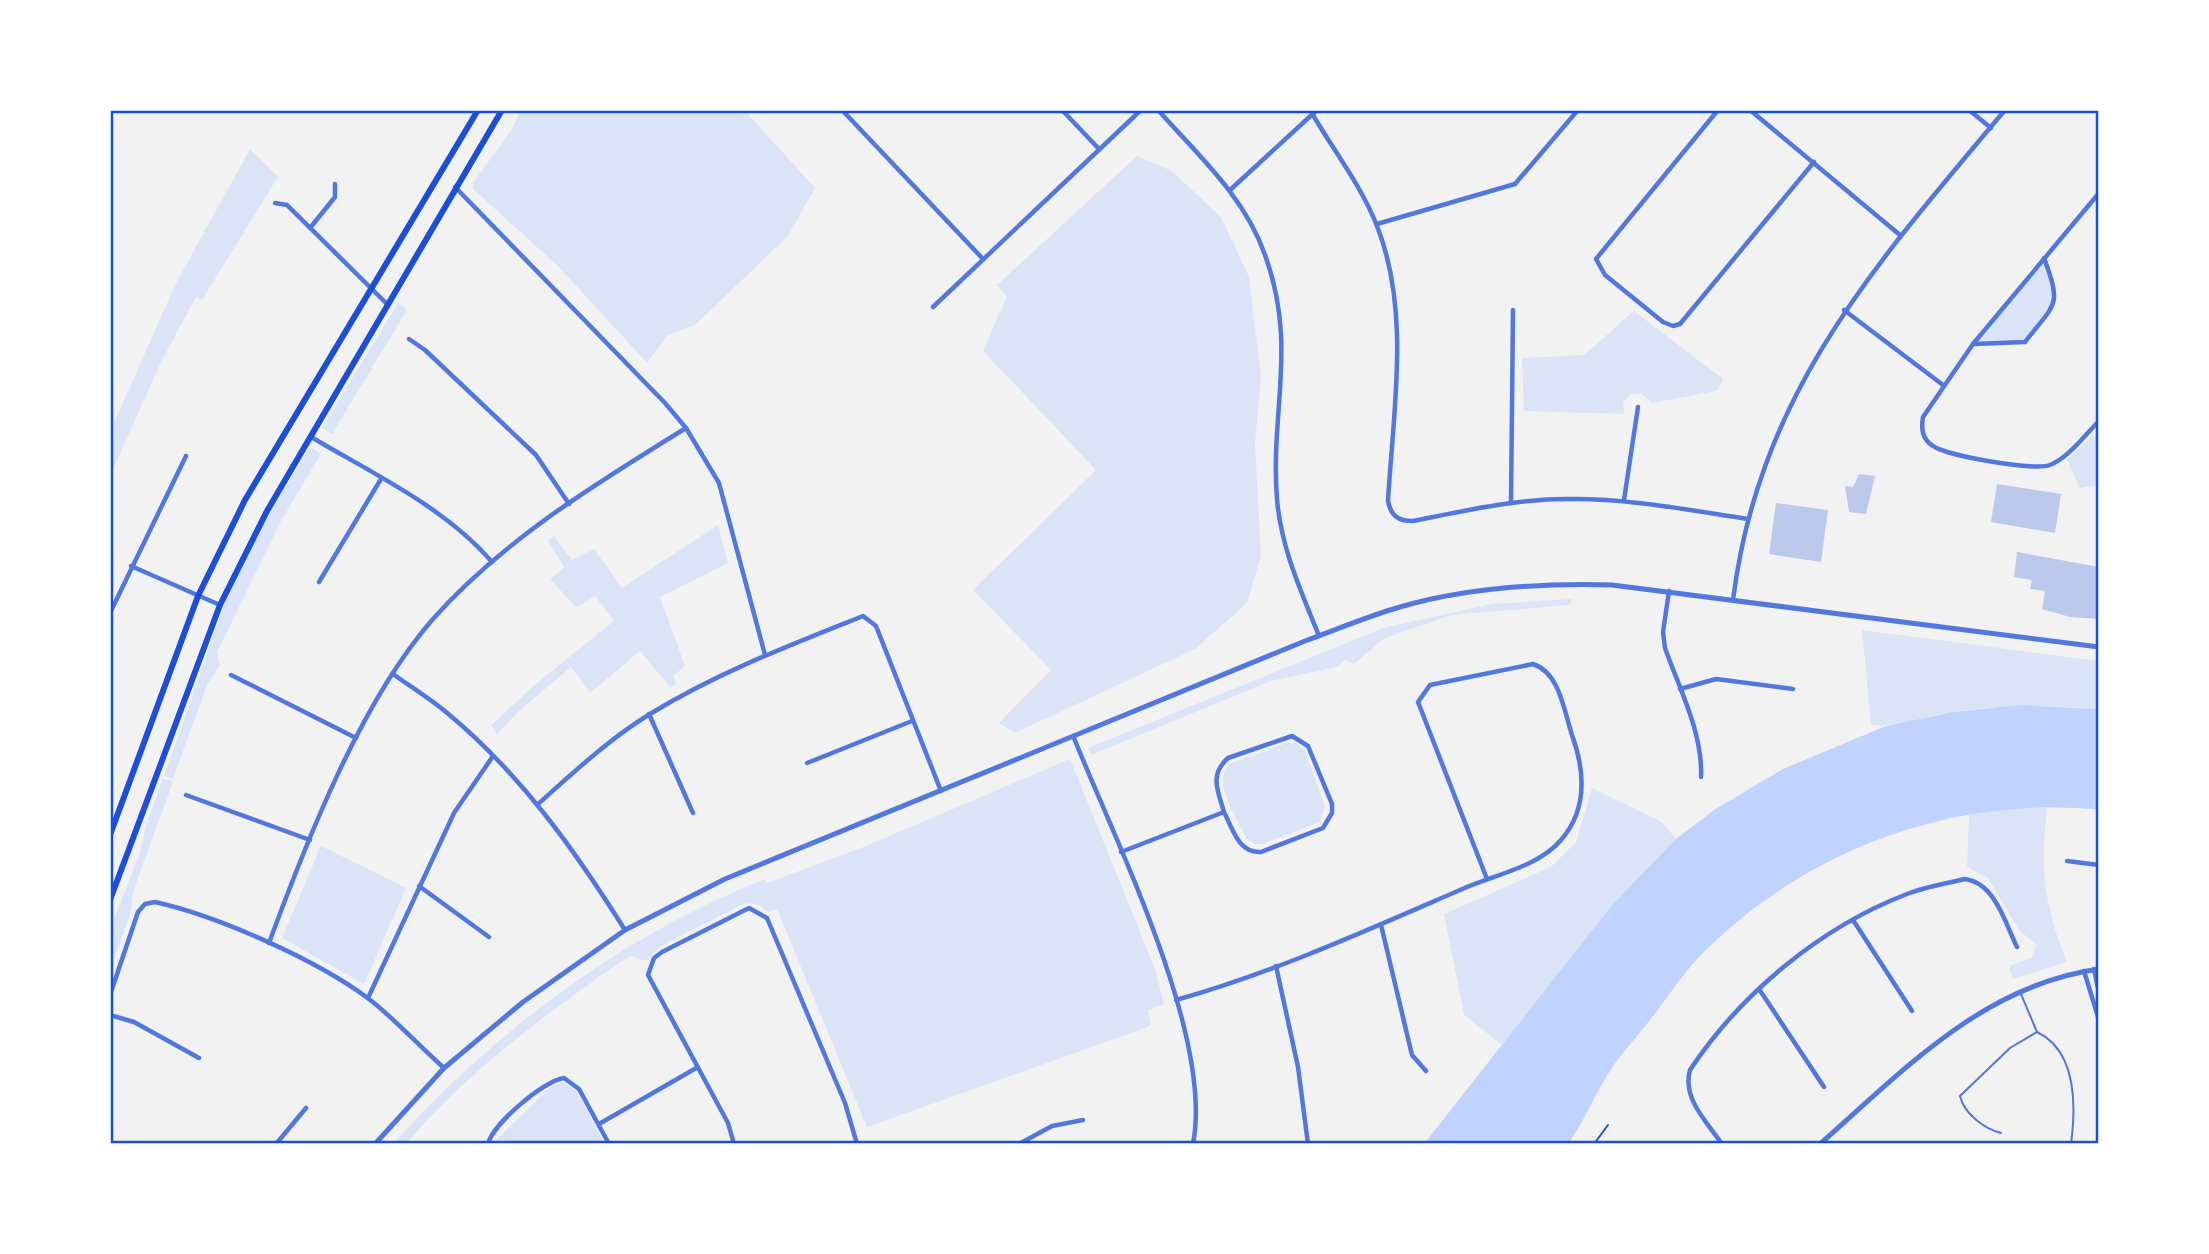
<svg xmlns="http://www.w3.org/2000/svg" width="2209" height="1254" viewBox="0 0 2209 1254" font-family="Helvetica,sans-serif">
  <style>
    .green { fill: #dbe4f7 }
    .water { fill: #bfd3fe }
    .building { fill: #bdc9ec }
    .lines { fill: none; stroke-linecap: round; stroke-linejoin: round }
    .path { stroke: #1d4ed8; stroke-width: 2 }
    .service { stroke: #5277de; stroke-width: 2 }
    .minor { stroke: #5277de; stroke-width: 4.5 }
    .tertiary { stroke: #5277de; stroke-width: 5 }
    .secondary { stroke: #1d4ed8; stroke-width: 6 }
    .neatline { fill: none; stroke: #1d4ed8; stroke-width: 2.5 }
  </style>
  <rect width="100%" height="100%" fill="#f2f2f2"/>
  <g class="green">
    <polygon points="521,110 744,110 815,188 788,236 695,325 668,335 647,363 558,266 473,189 473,183 510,132"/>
    <polygon points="250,149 278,177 202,300 196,297 160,364 110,476 110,432 176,283"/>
    <polygon points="1137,156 1172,171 1221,217 1249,277 1261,377 1255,443 1261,556 1247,603 1195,649 1015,733 999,723 1051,670 973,590 1096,470 983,351 1007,296 997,285"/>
    <path d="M2044,258C2062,307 2056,302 2025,342L1973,344Z"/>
    <polygon points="398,303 407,310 332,434 322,428"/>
    <polygon points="1634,311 1723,379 1717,391 1652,403 1642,394 1631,394 1623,403 1624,414 1524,411 1522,358 1584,355"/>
    <polygon points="2099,430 2099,485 2080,488 2067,460"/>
    <polygon points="310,447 321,454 281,521 217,652 220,665 207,685 173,779 164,776 228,594 266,519"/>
    <polygon points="718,525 728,563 660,597 685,666 673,676 676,684 670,687 640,651 590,693 571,667 517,713 497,734 491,725 538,682 614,621 595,596 576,607 550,579 564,567 548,541 554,536 572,560 594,549 622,588"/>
    <polygon points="1572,599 1569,605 1451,615 1385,638 1354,664 1345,660 1337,667 1271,681 1091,755 1088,748 1383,628 1492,604"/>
    <path d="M1862,630L2099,661V709C2050,705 2000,704 1952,712C1925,716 1899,727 1871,725Z"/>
    <path d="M1286,743H1297L1305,751L1325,806L1320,822L1263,844H1254L1246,838C1238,819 1211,782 1229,764Z"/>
    <path d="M1070,759L1155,969L1164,1004L1148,1010L1151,1026L867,1127L777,909L769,912L759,905L745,903L661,946L646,961L631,956L622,961C543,1016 469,1071 406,1144H393C496,1030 621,936 765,879L767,883L861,848Z"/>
    <polygon points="163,778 173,782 133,892 131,912 110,971 110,929 139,856 146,825"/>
    <polygon points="1592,788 1662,822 1676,839 1612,905 1502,1045 1464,1015 1444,914 1551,867 1576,842"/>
    <path d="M2047,808C2040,868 2044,906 2067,962L2013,979L2009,966L2031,958L2037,945L2019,930L1988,878L1967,867L1969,814L1992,809Z"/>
    <polygon points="321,846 406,888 364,984 282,938"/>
    <polygon points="562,1082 576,1090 605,1144 492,1144 550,1087"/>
  </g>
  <path class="water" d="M2019,705L2099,709V810C1951,795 1802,851 1699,957C1681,976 1666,1000 1650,1020C1635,1039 1617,1058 1605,1079C1592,1101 1583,1123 1568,1144H1424L1612,905L1676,839L1714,810L1783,769L1886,726L1953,712Z"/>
  <g class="building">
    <polygon points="1859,474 1875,476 1866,514 1849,512 1845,486 1853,487"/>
    <polygon points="1997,484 2061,494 2055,533 1991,522"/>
    <polygon points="1776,503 1828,510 1821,562 1769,554"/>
    <polygon points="2017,552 2099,567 2099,619 2070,617 2042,609 2045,591 2030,589 2032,580 2014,577"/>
  </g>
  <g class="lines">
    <polyline class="path" points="1594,1144 1608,1125"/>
    <g class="service">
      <path d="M2021,994L2037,1032C2077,1051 2076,1106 2071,1144"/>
      <path d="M2001,1133C1985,1129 1964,1114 1960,1096L2010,1048L2037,1032"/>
    </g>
    <g class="minor">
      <polyline points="842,110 983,259"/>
      <polyline points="1062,110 1099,149"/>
      <path d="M1158,110C1198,155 1245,197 1265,255C1298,346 1270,410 1277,499C1281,548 1301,591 1319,636"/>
      <polyline points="1718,110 1596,259 1605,275 1663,322 1673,326 1680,324 1814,162"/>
      <polyline points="1750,110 1900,235"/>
      <polyline points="1969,110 1991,128"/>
      <path d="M1313,115C1334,151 1362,187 1377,226C1411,312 1393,412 1388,501C1391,516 1398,521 1413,521C1464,511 1515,499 1567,499C1628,498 1688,510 1748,519"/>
      <polyline points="455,187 665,403 686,428 719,483 765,655"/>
      <polyline points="1230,190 1317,110"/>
      <path d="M2099,193L1973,344L1923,417C1921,429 1922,439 1933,446C1947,456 2034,471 2050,465C2068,458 2085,435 2099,421"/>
      <polyline points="275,203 287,205 388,305"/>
      <polyline points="1377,224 1515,184 1578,110"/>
      <polyline points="310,228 335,197 335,184"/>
      <polyline points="933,307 1141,110"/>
      <polyline points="1844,310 1943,385"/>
      <polyline points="409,339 425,350 536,455 569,504"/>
      <path d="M1974,344L2025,342C2056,302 2062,307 2044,258"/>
      <path d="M311,437C372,473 446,508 492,562"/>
      <polyline points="1624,500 1638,407"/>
      <polyline points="1511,502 1513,310"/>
      <polyline points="131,566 220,605"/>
      <polyline points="319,582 381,479"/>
      <path d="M1669,591L1663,632L1665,648C1679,688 1703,733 1701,777"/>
      <path d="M1733,600C1759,392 1877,263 2005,110"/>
      <polyline points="110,613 186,456"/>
      <path d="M393,674C411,687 429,698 446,712C520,773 574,849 625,930"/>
      <polyline points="231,675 356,738"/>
      <polyline points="1680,689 1716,679 1793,689"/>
      <polyline points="649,714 693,813"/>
      <path d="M1074,738C1115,841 1214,1036 1193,1144"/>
      <polyline points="807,763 912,721"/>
      <polyline points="186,795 310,840"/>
      <path d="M538,804C574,772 609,739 650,714C717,673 790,645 863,616L876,626L941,791"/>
      <path d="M1121,852L1224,812C1233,829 1238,853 1261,852L1323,828L1332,813V804L1308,746L1292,736L1228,758C1209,775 1218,791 1224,812"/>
      <polyline points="2067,861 2099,865"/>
      <polyline points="419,886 489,937"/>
      <polyline points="1853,920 1912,1011"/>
      <polyline points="1381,925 1412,1055 1426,1071"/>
      <path d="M269,943C307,840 361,701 433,619C503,540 597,483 686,428"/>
      <polyline points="1276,966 1298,1067 1308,1144"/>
      <polyline points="2094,969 2099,993"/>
      <polyline points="2084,971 2099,1020"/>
      <polyline points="1759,989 1824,1087"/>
      <path d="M110,995L138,912L145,904L155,902C218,916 317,960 369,999C396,1020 419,1046 444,1068"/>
      <polyline points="368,998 454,813 493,756"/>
      <path d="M1176,1000C1276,972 1372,928 1467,887C1498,874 1539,866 1561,840C1588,809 1585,771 1572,735C1564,711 1560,673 1533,664L1430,685L1418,702L1487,879"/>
      <polyline points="110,1015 134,1022 199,1058"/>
      <polyline points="599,1124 698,1067"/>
      <polyline points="276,1144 306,1108"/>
      <path d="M488,1144C493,1124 543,1081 564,1078L579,1089L609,1144"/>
      <polyline points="734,1144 728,1123 648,975 654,958 662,952 749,908 767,918 845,1103 857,1144"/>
      <polyline points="1019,1144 1052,1126 1083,1120"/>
      <path d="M1722,1144C1706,1121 1682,1098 1690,1070C1741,993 1821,927 1907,894C1925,887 1945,884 1964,879C1995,882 2005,923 2017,947"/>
    </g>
    <g class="tertiary">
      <path d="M375,1144L444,1068L523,1002L625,930L725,879L1305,641C1336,630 1368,616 1400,607C1469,587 1542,583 1612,585L2099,647"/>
      <path d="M1820,1144C1903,1071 1983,985 2099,969"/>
    </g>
    <g class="secondary">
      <polyline points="110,835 198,596 245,500 478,110"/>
      <polyline points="110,900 220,605 267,511 502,110"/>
    </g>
  </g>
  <rect width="2209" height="1254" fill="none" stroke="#ffffff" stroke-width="224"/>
  <rect x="112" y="112" width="1985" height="1030" class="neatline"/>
</svg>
